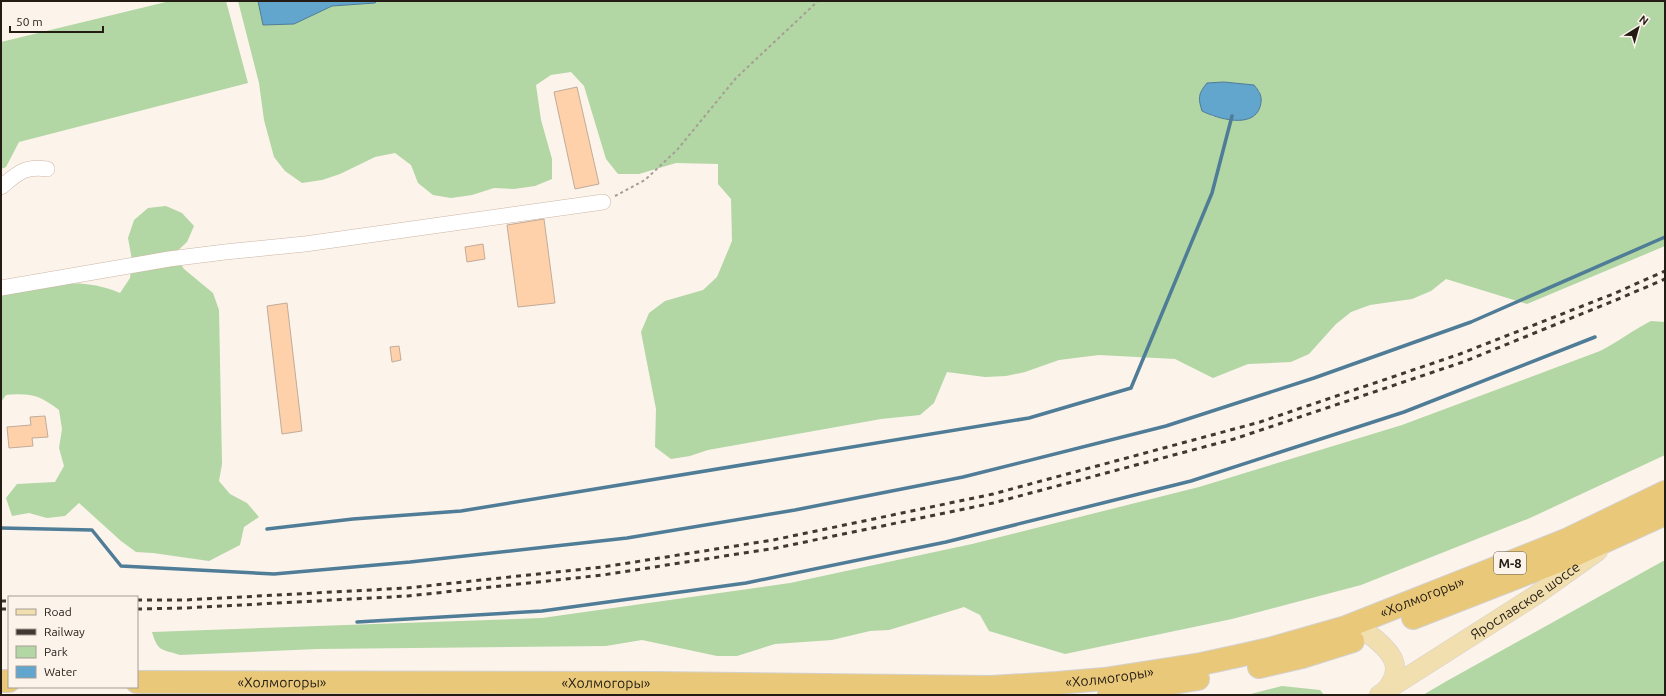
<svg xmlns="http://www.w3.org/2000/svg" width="1666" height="696" viewBox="0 0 1666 696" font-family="Ubuntu,sans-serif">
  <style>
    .green { fill: #b2d6a4; fill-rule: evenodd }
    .water { fill: #62a5cd; stroke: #4f7c96 }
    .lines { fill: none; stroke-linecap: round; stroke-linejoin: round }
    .stream { stroke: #4f7c96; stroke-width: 3.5 }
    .building { fill: #fed1aa; stroke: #c1ab99 }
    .minor-casing { stroke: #cdb6a4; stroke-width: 16 }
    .major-casing { stroke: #d3d1d0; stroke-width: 20 }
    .highway-casing { stroke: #d3d1d0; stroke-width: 24 }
    .path { stroke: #a69d95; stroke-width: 2; stroke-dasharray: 3 3; stroke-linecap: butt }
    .minor { stroke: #fff; stroke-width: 15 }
    .major { stroke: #f2dfaf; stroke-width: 19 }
    .highway { stroke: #e9c979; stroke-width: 22 }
    .rail { stroke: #403831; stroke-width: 3; stroke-dasharray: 5 5; stroke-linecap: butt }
    .labels { text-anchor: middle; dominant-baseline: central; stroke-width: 3; stroke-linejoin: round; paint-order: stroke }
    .shield { fill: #fcf3eb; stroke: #645c54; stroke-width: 1 }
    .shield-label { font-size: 13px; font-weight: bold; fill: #231b14 }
    .street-label { font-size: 14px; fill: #231b14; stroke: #fcf3eb }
  </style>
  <rect width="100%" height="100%" fill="#fcf3eb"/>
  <g class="green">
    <polygon points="170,1 226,1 248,83 19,142 6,167 1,169 1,42"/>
    <path d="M238,1H258L263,25L294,24L332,6L375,3L377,1H1665V246L1527,304L1446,279L1431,291L1412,299L1370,305L1351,312L1336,324L1309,354L1291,362L1248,364L1213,378L1175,359L1099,355L1059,360L1025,372L1006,376L985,377L947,372L934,403L920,415L881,419L708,450L690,456L671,459L655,447L656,409L641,332L649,313L665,301L703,290L717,277L732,241L731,199L718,184V164L676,163L639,174H618L606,159L584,86L571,72L551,75L536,85L541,120L552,159V179L535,186L514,189L494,188L472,195L451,198L433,195L418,183L411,165L395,153L375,157L340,174L322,180L302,183L285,171L274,157L264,120L259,83ZM1224,82L1254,85L1260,92L1230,120L1211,116L1207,83Z"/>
    <path d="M166,206L182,213L194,226L187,242L174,254L184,269L213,293L219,310L222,464L219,481L230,494L247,503L259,517L244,527L240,545L209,561L153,553L136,552L121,541L79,503L65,516L47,518L29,513L12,516L6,498L17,484L55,482L64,466L59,448L62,429L59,410C39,395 31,393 6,395L1,402V295C44,287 77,275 120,293L130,278L132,260L128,238L134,220L148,208Z"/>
    <path d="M1651,321L1665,322V455L1530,518L1361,585L1232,619L1065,654L989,631L980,615L964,607L889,630L870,631L832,640L775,644L737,656H717L642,640L606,646L317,649L180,655C161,649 158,652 152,632L542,618L790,583L972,544L1199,487L1402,425L1600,351C1618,342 1633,330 1651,321Z"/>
    <polygon points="1665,560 1665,695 1423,695 1445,682"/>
    <polygon points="1282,686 1320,690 1324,695 1247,695"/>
  </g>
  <g class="water">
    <polygon points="258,1 377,1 375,3 332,6 294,24 263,25"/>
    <path d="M1224,82L1254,85C1260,92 1263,97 1260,107C1253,129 1218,119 1202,111C1198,98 1198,94 1207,83Z"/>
  </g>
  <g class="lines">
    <g class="stream">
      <polyline points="1,528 92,530 121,566 274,574 410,562 627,538 795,510 963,477 1166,426 1314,378 1471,322 1665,237"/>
      <polyline points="267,529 353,519 461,511 1029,418 1131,388 1212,193 1232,116"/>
      <polyline points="357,622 542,611 746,583 946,542 1191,481 1404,412 1595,337"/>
    </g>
  </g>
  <g class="building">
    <polygon points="577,87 599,184 575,189 554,92"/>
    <polygon points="544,219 555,303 518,307 507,225"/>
    <polygon points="483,244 485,259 467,262 465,247"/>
    <polygon points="287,303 302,431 282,434 267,306"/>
    <polygon points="399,346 401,360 392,362 390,347"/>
    <polygon points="45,416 48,437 32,438 33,446 9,448 7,427 31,425 30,417"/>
  </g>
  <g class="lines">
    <defs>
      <g id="minor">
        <path d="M1,187C18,173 24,166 47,169"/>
        <polyline points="1,288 169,259 225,252 305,244 603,202"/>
      </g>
      <g id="major">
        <path d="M1369,634C1390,650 1406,666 1386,690"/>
        <path id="s1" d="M1379,695L1536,595L1598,551"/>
      </g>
      <g id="highway">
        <polyline points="1413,618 1577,554 1665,514"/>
        <polyline points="1259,667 1302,657 1353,641"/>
        <polyline points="1,681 9,681"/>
        <path id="s2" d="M137,682L656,683L991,687L1057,683L1104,679L1201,664L1238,656L1269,649L1346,627L1566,540L1665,492"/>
        <polyline points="1109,693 1198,679"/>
      </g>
    </defs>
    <use href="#minor" class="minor-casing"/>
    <use href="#major" class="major-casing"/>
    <use href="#highway" class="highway-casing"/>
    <polyline class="path" points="615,196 645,180 677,150 736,78 818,1"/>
    <use href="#minor" class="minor"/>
    <use href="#major" class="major"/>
    <use href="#highway" class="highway"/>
    <g class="rail">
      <polyline points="137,600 185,600 407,588 603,567 773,540 993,494 1260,422 1460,354 1613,294 1665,271"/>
      <polyline points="1,601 9,601"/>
      <polyline points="1,609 9,609"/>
      <polyline points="137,609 185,608 408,596 603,575 776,548 993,503 1234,439 1264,429 1463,362 1616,300 1665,279"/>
    </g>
  </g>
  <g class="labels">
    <rect class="shield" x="1494" y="552" width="32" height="22" rx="3"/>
    <g class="shield-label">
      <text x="1510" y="563">М-8</text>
    </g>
    <g class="street-label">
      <text stroke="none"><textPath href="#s2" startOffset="1297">«Холмогоры»</textPath></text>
      <text stroke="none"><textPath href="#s1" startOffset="174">Ярославское шоссе</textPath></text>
      <text stroke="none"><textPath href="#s2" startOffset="973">«Холмогоры»</textPath></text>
      <text stroke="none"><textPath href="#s2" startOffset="145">«Холмогоры»</textPath></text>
      <text stroke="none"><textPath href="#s2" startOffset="469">«Холмогоры»</textPath></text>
    </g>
  </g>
  <rect width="1666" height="696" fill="none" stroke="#231b14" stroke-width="4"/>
  <rect x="8" y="596" width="130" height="92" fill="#fcf3eb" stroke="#a59d95"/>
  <rect x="16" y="609" width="20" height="6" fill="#f2dfaf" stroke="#a59d95"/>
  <text x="44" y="616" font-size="12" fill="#231b14">Road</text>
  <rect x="16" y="629" width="20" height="6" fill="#403831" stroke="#a59d95"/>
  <text x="44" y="636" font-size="12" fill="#231b14">Railway</text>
  <rect x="16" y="646" width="20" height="12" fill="#b2d6a4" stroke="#a59d95"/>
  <text x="44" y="656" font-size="12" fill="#231b14">Park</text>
  <rect x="16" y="666" width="20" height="12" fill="#62a5cd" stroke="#a59d95"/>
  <text x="44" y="676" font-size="12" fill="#231b14">Water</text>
  <g transform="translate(1638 28) rotate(37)" stroke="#fcf3eb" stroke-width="3" paint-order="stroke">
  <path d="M0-3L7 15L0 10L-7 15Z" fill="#231b14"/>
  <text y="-6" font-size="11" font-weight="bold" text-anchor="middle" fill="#231b14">N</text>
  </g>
  <path d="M10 26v6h93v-6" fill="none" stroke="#231b14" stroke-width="2"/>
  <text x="16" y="26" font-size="12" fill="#231b14" stroke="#fcf3eb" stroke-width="3" paint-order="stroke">50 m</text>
</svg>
